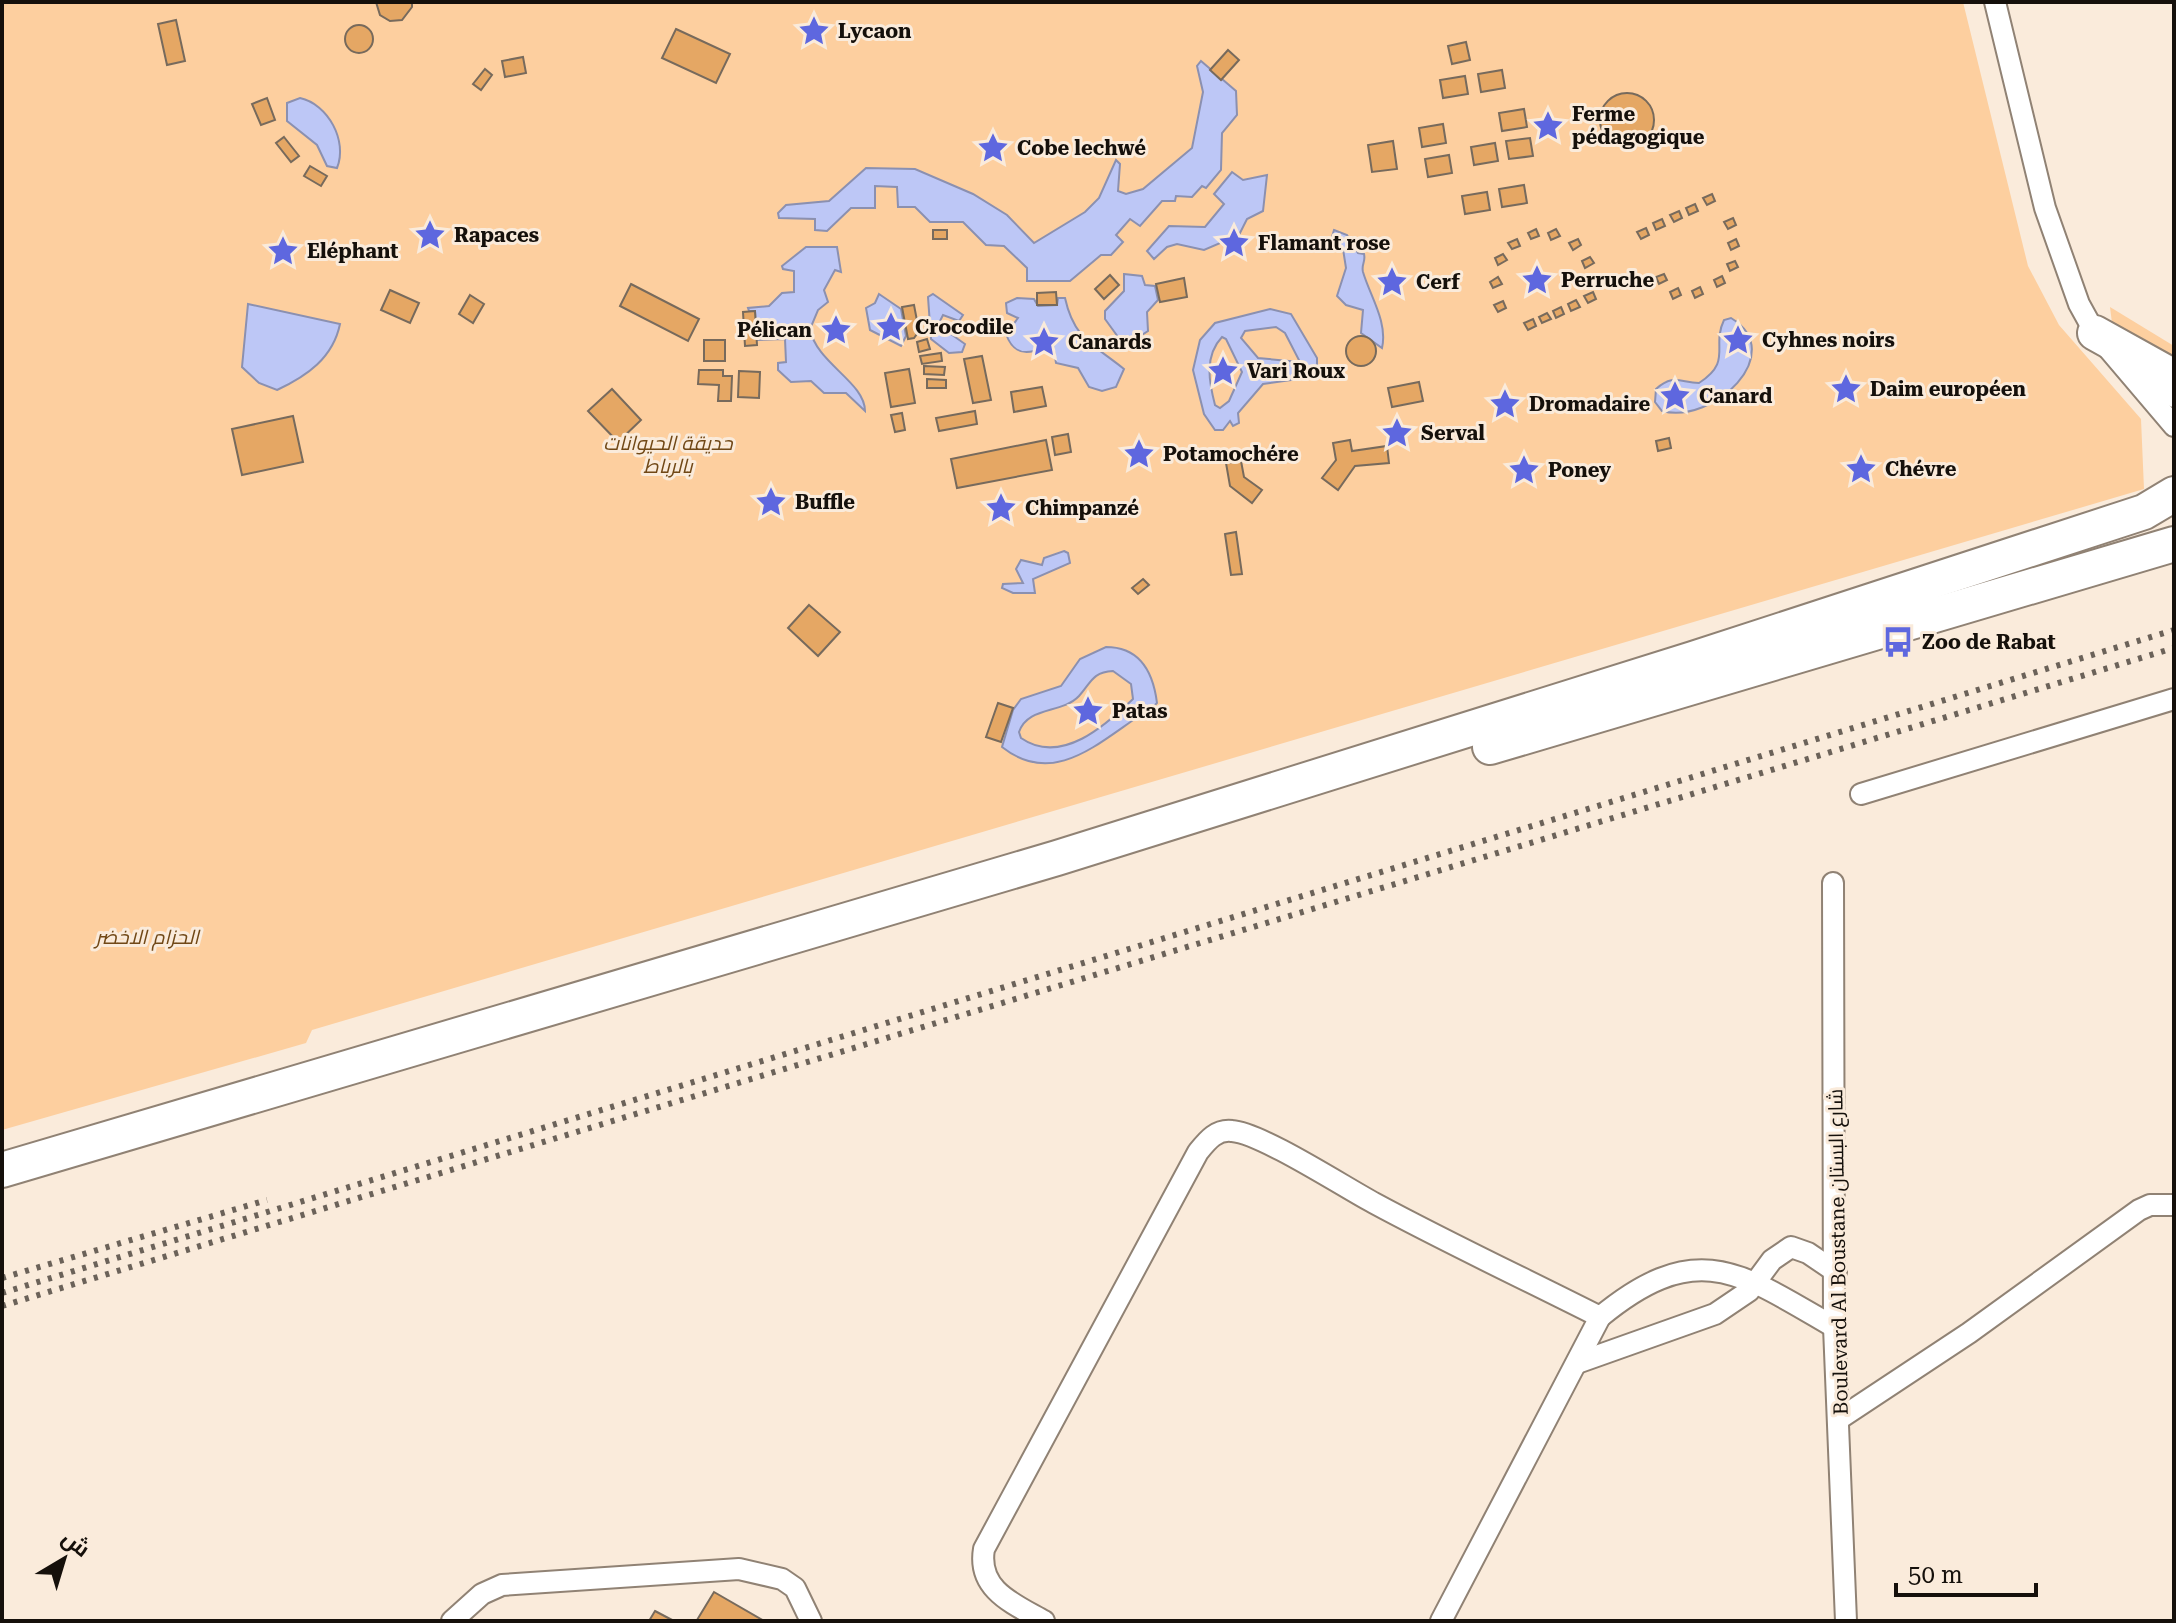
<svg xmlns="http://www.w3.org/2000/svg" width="2176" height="1623" viewBox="0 0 2176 1623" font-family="'Roboto Serif',Cairo,serif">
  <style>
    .green { fill: #fdcf9f }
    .water { fill: #bdc7f6; stroke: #8b90b0; stroke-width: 2; fill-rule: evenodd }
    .building { fill: #e5a764; stroke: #776a5c; stroke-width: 2 }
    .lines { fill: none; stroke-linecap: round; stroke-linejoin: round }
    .minor-casing { stroke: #908274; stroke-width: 24 }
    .trunk-casing { stroke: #908274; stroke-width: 38 }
    .minor { stroke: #fff; stroke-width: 20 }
    .trunk { stroke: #fff; stroke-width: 34 }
    .rail { stroke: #6b6259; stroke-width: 6; stroke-dasharray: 4 8; stroke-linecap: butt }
    .labels { text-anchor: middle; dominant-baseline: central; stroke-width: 6; stroke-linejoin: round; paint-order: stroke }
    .poi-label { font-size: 20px; font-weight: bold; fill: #15100b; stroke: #faebdb; text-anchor: start }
    .park-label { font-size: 20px; font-style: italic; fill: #714816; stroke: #faebdb }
    .street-label { font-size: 20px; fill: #15100b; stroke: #faebdb }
  </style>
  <rect width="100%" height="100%" fill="#faebdb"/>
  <g class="green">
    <polygon points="2,2 1963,2 2028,266 2059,325 2141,419 2144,489 312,1030 306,1043 2,1130"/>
    <polygon points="2110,307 2174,346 2174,370 2112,323"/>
  </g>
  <g class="water">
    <polygon points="1201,61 1236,91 1237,115 1222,133 1221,170 1206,188 1202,186 1192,197 1176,196 1175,201 1162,201 1140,226 1130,219 1116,235 1123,242 1111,255 1101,255 1070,281 1027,281 1027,268 1004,246 986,245 963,222 930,222 915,207 898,207 897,187 875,186 875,208 851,208 827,231 815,230 815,219 779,218 778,213 786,205 829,201 866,168 915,169 973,194 1007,215 1034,243 1085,212 1099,198 1116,160 1120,164 1118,191 1126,194 1143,189 1192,148 1203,92 1197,66"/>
    <path d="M300,98C328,104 348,141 337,168L327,166L317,145L287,121V103Z"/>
    <polygon points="1232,172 1243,180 1267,175 1263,211 1247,219 1239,235 1204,250 1177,244 1167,247 1154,259 1147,251 1169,226 1205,227 1224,204 1214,194"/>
    <path d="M1334,230L1347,235L1358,253L1364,254C1366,262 1361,264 1363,272C1370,296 1388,322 1382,348L1361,333L1363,310L1346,305L1337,296L1346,268L1343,249L1331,240Z"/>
    <path d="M806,247H837L841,272L835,270L824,290L828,302L818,310L810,329C816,363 865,382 865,411L846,393H824L811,381L791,382L778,370V363L786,362L785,339L757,340L755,311H749L748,308L769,306L782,293L794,292V271L783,269L782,266Z"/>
    <polygon points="1124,274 1142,276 1145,285 1155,286 1158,300 1147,312 1148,331 1134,340 1121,341 1105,319 1105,311 1124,291"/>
    <polygon points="879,294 901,309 906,336 901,346 870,330 866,308 875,303"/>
    <polygon points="933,294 963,315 959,321 943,315 938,325 965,344 962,352 949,353 931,339 928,297"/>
    <path d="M1017,298L1034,299L1038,306L1057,305L1058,298H1065C1074,339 1093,344 1124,369L1116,387L1102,391L1089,387L1078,368L1056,363L1052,338L1042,329L1034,351C1019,355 1011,348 1006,334L1018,318L1007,313L1006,303Z"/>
    <path d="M248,304L340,324C333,358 307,376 277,390L259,383L242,367Z"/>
    <path d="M1270,309L1291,314L1317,358V369L1305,378L1263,384L1238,413L1239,423L1233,426L1230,421L1223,430H1215L1204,414L1193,370L1200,340L1215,323ZM1276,327L1285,333L1300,362L1258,358L1241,338L1245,331ZM1222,337L1226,339L1242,372L1229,401L1220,408L1215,405C1209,382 1204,356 1222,337Z"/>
    <path d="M1731,318C1789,353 1713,425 1662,411L1655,402L1656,389C1673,374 1679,382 1699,383C1733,361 1711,347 1724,320Z"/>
    <polygon points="1064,551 1068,553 1070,563 1033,579 1035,593 1013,593 1002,588 1003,584 1023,583 1016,569 1021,560 1042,565 1044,558"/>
    <path d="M1106,647C1139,647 1153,671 1157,703L1152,708C1105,735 1058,791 1002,747L1013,710L1021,699L1061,686L1080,659ZM1113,671L1131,684L1133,699C1106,725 1061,766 1021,738L1019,732C1028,706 1062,714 1079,696C1091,683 1092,672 1113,671Z"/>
  </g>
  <g class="building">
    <polygon points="376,2 412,2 412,7 402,20 390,21 380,15"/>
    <polygon points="176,20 185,61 167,65 158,24"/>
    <circle cx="359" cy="39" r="14"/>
    <polygon points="676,29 730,54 716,83 662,58"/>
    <polygon points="1466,42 1470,60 1452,64 1448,46"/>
    <polygon points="1228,50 1239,60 1221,80 1210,70"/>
    <polygon points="523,57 526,73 505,77 502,61"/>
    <polygon points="485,69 492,75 481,90 473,84"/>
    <polygon points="1502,70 1505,88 1481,92 1478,74"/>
    <polygon points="1465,76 1468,94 1443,98 1440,80"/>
    <circle cx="1627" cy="120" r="27"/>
    <polygon points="267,98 275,120 261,125 252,104"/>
    <polygon points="1524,109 1527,127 1502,131 1499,113"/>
    <polygon points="1443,124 1446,143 1422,147 1419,128"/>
    <polygon points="284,137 299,156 291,162 276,143"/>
    <polygon points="1530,138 1533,156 1509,159 1506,141"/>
    <polygon points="1393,141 1397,169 1372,172 1368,145"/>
    <polygon points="1495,143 1498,161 1474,165 1471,147"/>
    <polygon points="1449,155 1452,173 1428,177 1425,159"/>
    <polygon points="310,166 327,176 321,186 304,176"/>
    <polygon points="1524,185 1527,203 1502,207 1499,189"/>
    <polygon points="1487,192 1490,210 1465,214 1462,196"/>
    <polygon points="1712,194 1715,201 1707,205 1703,198"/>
    <polygon points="1695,204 1698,211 1689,215 1686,208"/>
    <polygon points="1679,211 1682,218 1674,222 1670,215"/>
    <polygon points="1733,218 1736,225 1728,229 1724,222"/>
    <polygon points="1662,219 1665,226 1656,230 1653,223"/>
    <polygon points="1646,228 1649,235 1641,239 1637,232"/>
    <polygon points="1536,229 1539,236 1531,239 1528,233"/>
    <polygon points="1556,229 1560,236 1551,240 1548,233"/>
    <rect x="933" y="230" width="14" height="9"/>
    <polygon points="1517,239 1520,246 1512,249 1508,243"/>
    <polygon points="1578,239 1581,245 1573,250 1569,243"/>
    <polygon points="1736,239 1739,246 1731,250 1728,243"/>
    <polygon points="1503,254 1507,260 1498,265 1495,258"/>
    <polygon points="1590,257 1594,263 1585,268 1582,261"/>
    <polygon points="1735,261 1738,267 1730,271 1727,264"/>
    <polygon points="1664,274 1667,280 1659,284 1656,277"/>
    <polygon points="1110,275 1119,285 1104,299 1095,289"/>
    <polygon points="1722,276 1725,283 1717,287 1714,280"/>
    <polygon points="1498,277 1502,284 1493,288 1490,282"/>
    <polygon points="1184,278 1187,297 1160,302 1156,284"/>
    <polygon points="631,284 699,319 688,341 620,306"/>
    <polygon points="1700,287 1703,294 1695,298 1692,291"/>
    <polygon points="1678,288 1681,295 1673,299 1670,292"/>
    <polygon points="390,290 419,303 410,323 381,310"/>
    <polygon points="1056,292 1057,305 1037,305 1037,293"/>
    <polygon points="1593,292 1596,299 1588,303 1584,296"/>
    <polygon points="470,295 484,304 473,323 459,314"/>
    <polygon points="1576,300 1580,307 1571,311 1568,304"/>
    <polygon points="1503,301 1506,308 1498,312 1494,305"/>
    <polygon points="914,305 919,331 914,338 908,339 902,307"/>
    <polygon points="1561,307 1564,314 1556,318 1553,311"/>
    <polygon points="755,311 757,345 745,346 743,312"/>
    <polygon points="1547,313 1551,319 1542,323 1539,317"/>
    <polygon points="1533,319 1536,326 1528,330 1524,323"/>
    <circle cx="1361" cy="351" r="15"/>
    <polygon points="927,339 930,349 919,352 917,342"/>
    <rect x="704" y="340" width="21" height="21"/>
    <polygon points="941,353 942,361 922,364 920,356"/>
    <polygon points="982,356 991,400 973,403 964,359"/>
    <polygon points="924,366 945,367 944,375 924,374"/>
    <polygon points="909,369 915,403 891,407 885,373"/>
    <polygon points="699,370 723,370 723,376 732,376 731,401 718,401 719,385 698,384"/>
    <polygon points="739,371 760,372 759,398 738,397"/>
    <polygon points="927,379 946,380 946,388 927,388"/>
    <polygon points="1419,382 1423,401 1392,407 1388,388"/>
    <polygon points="1042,387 1046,406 1014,412 1011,392"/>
    <polygon points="612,389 641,420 618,442 588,411"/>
    <polygon points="975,411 977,424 939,431 936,418"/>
    <polygon points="902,413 905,430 895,432 891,415"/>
    <polygon points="293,416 303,462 242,475 232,429"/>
    <polygon points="1068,434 1071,452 1055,455 1052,437"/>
    <polygon points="1669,438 1671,448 1658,451 1656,441"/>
    <polygon points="1046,440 1052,470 957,488 951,459"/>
    <polygon points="1350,440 1352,451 1387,446 1389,463 1355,466 1338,490 1322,478 1336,460 1333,443"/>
    <polygon points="1241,461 1244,477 1262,490 1252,503 1230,486 1226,463"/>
    <polygon points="1236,532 1242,574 1231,575 1225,534"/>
    <polygon points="1143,579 1149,585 1138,594 1132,588"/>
    <polygon points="809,605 840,632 818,656 788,628"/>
    <polygon points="998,703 1013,708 1001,742 986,737"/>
    <polygon points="714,1592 764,1621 697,1620"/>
    <polygon points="655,1611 674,1621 649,1621"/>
  </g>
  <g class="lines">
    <defs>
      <g id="minor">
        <polyline points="1995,2 2045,208 2079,304 2095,333 2174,426"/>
        <polyline points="2143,376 2174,397"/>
        <polyline points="1861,794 2174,699"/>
        <polyline points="1833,883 1834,1327 1846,1621"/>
        <polyline points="1577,1363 1715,1314 1749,1291 1772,1260 1791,1247 1808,1253 1836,1272"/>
        <polyline points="1839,1419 1969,1333 2139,1210 2150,1205 2174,1205"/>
        <polyline points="452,1621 482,1594 502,1585 739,1569 782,1579 795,1588 811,1621"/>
        <path d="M1044,1621C1014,1604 977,1590 984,1549L1198,1152C1207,1141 1216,1129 1232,1131C1261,1133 1344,1187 1374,1203C1448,1243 1525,1279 1600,1317C1697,1237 1741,1273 1834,1327"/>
        <polyline points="1441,1621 1600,1317"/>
      </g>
      <g id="trunk">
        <polyline points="2095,333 2174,377"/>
        <polyline points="1490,747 2174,544"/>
        <polyline points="2,1170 1057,858 1693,659 2144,512 2174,494"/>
      </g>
    </defs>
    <use href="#minor" class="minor-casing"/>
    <use href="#trunk" class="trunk-casing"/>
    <use href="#minor" class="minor"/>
    <use href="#trunk" class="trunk"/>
    <g class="rail">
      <polyline points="2,1278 267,1200"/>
      <polyline points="2,1293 2174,630"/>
      <polyline points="2,1306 2174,648"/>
    </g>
  </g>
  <defs>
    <symbol id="sight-bare" viewBox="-9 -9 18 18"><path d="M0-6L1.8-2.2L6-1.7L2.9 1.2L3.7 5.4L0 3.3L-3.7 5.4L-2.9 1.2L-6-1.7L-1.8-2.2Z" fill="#5e67df" stroke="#faebdb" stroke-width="2.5" paint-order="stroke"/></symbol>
    <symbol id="bus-bare" viewBox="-9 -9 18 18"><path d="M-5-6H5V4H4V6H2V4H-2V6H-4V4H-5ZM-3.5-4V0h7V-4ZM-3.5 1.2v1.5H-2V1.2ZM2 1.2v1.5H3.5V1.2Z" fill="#5e67df" stroke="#faebdb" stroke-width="2.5" paint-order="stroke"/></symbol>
  </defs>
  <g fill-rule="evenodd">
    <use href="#sight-bare" x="792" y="9" width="44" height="44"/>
    <use href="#sight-bare" x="1526" y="104" width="44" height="44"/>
    <use href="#sight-bare" x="971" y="126" width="44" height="44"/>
    <use href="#sight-bare" x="408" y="213" width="44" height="44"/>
    <use href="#sight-bare" x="1212" y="221" width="44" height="44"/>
    <use href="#sight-bare" x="261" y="229" width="44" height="44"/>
    <use href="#sight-bare" x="1515" y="258" width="44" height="44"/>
    <use href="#sight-bare" x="1370" y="260" width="44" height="44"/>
    <use href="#sight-bare" x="869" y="305" width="44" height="44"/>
    <use href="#sight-bare" x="814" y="308" width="44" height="44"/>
    <use href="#sight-bare" x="1716" y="318" width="44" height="44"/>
    <use href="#sight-bare" x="1022" y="320" width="44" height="44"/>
    <use href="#sight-bare" x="1201" y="349" width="44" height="44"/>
    <use href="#sight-bare" x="1824" y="367" width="44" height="44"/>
    <use href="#sight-bare" x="1653" y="374" width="44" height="44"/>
    <use href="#sight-bare" x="1483" y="382" width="44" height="44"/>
    <use href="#sight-bare" x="1375" y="411" width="44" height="44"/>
    <use href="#sight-bare" x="1117" y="432" width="44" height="44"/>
    <use href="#sight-bare" x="1839" y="447" width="44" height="44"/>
    <use href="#sight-bare" x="1502" y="448" width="44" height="44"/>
    <use href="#sight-bare" x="749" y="480" width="44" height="44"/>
    <use href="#sight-bare" x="979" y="486" width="44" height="44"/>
    <use href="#bus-bare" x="1876" y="620" width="44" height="44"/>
    <use href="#sight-bare" x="1066" y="689" width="44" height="44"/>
  </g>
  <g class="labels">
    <g class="poi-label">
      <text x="838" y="31">Lycaon</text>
      <text x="1572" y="114">Ferme<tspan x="1572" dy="23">pédagogique</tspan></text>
      <text x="1017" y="148">Cobe lechwé</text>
      <text x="454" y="235">Rapaces</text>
      <text x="1258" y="243">Flamant rose</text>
      <text x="307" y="251">Eléphant</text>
      <text x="1561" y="280">Perruche</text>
      <text x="1416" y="282">Cerf</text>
      <text x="915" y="327">Crocodile</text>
      <text x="812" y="330" text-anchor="end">Pélican</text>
      <text x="1762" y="340">Cyhnes noirs</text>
      <text x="1068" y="342">Canards</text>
      <text x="1247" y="371">Vari Roux</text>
      <text x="1870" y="389">Daim européen</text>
      <text x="1699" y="396">Canard</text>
      <text x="1529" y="404">Dromadaire</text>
      <text x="1421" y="433">Serval</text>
      <text x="1163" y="454">Potamochére</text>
      <text x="1885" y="469">Chévre</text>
      <text x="1548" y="470">Poney</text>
      <text x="795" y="502">Buffle</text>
      <text x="1025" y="508">Chimpanzé</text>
      <text x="1922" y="642">Zoo de Rabat</text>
      <text x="1112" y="711">Patas</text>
    </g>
    <g class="park-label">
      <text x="668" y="443">حديقة الحيوانات<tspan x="668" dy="23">بالرباط</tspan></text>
      <text x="147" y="937">الحزام الاخضر</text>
    </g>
    <g class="street-label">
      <text transform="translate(1838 1252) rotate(-91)">Boulevard Al Boustane شارع البستان</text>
    </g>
  </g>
  <rect width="2176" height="1623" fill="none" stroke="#15100b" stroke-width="8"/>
  <g transform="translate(64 1559) rotate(38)" stroke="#faebdb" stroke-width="6" paint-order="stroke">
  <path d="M0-6L14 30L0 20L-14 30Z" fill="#15100b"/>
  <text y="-12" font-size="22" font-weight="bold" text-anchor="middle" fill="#15100b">ش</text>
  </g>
  <path d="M1896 1583v12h140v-12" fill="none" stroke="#15100b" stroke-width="4"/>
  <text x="1908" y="1583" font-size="24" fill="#15100b" stroke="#faebdb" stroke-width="6" paint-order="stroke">50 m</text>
</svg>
